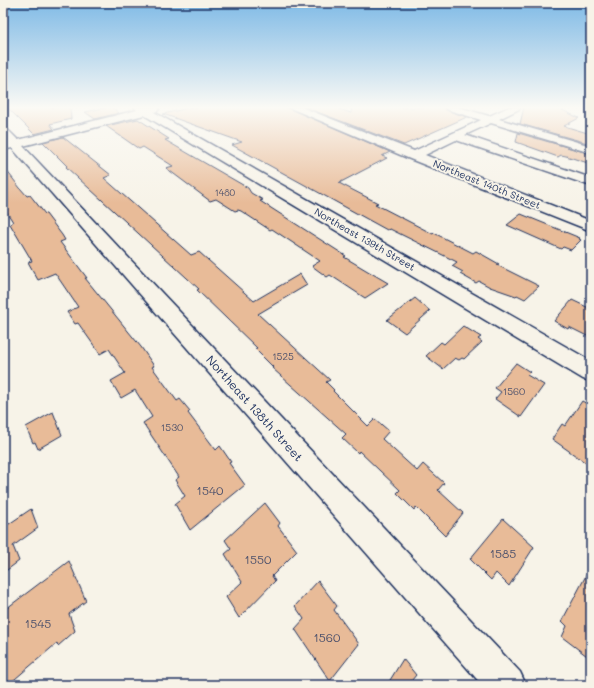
<svg xmlns="http://www.w3.org/2000/svg" width="594" height="688" viewBox="0 0 594 688" font-family="Mali,sans-serif">
  <style>
    .building { fill: #e8bb98; stroke: #1b2f5e }
    .lines { fill: none; stroke-linecap: round; stroke-linejoin: round }
    .minor-casing { stroke: #1b2f5e; stroke-width: 3 }
    .minor { fill: #f7f3e8; fill-rule: evenodd }
    .labels { text-anchor: middle; dominant-baseline: central; stroke-width: 4; stroke-linejoin: round; paint-order: stroke }
    .far-number-label { font-size: 9px; fill: #4e526c }
    .far-street-label { font-size: 10px; fill: #1b2f5e; stroke: #f7f3e8 }
    .number-label { font-size: 10px; fill: #4e526c }
    .street-label { font-size: 12px; fill: #1b2f5e; stroke: #f7f3e8 }
    .near-number-label { font-size: 12px; fill: #4e526c }
  </style>
  <rect width="100%" height="100%" fill="#f7f3e8"/>
  <filter id="ink" filterUnits="userSpaceOnUse"><feTurbulence type="fractalNoise" baseFrequency=".025" numOctaves="2"/><feDisplacementMap in="SourceGraphic" scale="8" xChannelSelector="R" yChannelSelector="G"/><feConvolveMatrix kernelMatrix="1 2 1 2 8 2 1 2 1" color-interpolation-filters="sRGB"/></filter>
  <g filter="url(#ink)">
    <g class="building">
      <polygon points="7,107 70,107 71,119 50,124 54,129 34,134"/>
      <polygon points="109,107 112,107 119,113 95,119 85,112"/>
      <polygon points="192,107 287,107 390,152 382,156 387,158 339,183 378,203 375,204 433,234 434,233 473,253 476,251 499,264 497,265 539,286 525,299 517,295 516,296 490,287 479,281 476,283 460,274 463,272 452,266 457,262 390,229 387,230 232,145 242,142 163,114"/>
      <polygon points="304,107 333,107 351,113 352,107 444,107 446,110 467,117 404,145"/>
      <polygon points="524,107 556,107 579,118 564,126 591,134 591,144 520,124"/>
      <polygon points="138,119 169,139 165,140 248,188 251,193 263,200 260,201 346,256 344,257 388,283 365,298 330,275 327,277 312,266 320,261 272,229 270,230 241,211 238,210 235,211 216,199 210,201 166,168 173,166 143,147 139,149 106,126"/>
      <polygon points="518,133 591,154 591,164 566,156 561,155 558,157 516,142"/>
      <polygon points="63,137 111,175 104,178 191,255 199,252 254,301 300,274 307,285 258,314 330,380 326,382 334,390 333,391 368,426 375,419 389,431 382,439 417,471 423,464 444,483 438,490 463,513 445,536 416,507 414,510 397,493 400,490 359,451 358,453 342,438 346,434 272,368 273,367 255,349 257,348 197,290 199,289 66,167 67,166 43,142"/>
      <polygon points="3,166 20,188 27,196 30,195 45,214 46,214 62,235 65,240 60,242 87,278 85,278 141,347 154,366 152,367 177,401 180,399 190,411 188,413 216,450 220,446 231,462 229,463 245,485 190,530 175,504 185,496 175,480 179,477 143,423 152,417 135,390 121,398 111,381 125,373 109,349 100,354 78,323 75,324 67,312 78,307 55,273 38,280 28,262 32,261 10,224 13,222 3,206"/>
      <polygon points="521,214 580,238 579,239 581,240 571,250 563,247 561,249 507,225"/>
      <polygon points="415,298 430,311 405,333 387,320"/>
      <polygon points="572,300 591,309 591,338 569,327 568,329 554,321"/>
      <polygon points="463,326 481,337 478,339 482,342 464,359 462,358 459,360 455,358 443,369 426,356 441,342 444,344"/>
      <polygon points="516,363 530,372 527,375 544,385 521,417 495,399 501,392 495,388"/>
      <polygon points="582,401 591,406 591,455 586,463 552,439 562,424 565,426"/>
      <polygon points="53,412 62,435 38,449 35,442 33,443 26,427"/>
      <polygon points="265,503 280,523 278,526 297,551 272,576 275,581 239,618 226,597 242,582 225,554 231,549 225,540"/>
      <polygon points="31,509 38,528 13,546 19,561 3,573 3,523 6,526"/>
      <polygon points="503,519 534,547 509,586 496,573 491,580 470,559"/>
      <polygon points="69,561 86,601 69,614 75,631 58,646 57,643 8,685 3,685 3,611"/>
      <polygon points="591,566 591,659 562,637 567,626 562,621"/>
      <polygon points="318,581 337,606 334,610 359,644 330,681 295,629 304,619 295,606"/>
      <polygon points="403,659 416,675 408,685 387,685"/>
    </g>
    <g class="lines">
      <defs>
        <g id="minor">
          <polygon points="134,107 157,107 159,109 157,111 154,112 591,361 591,381 583,379 144,115 23,146 520,672 526,685 482,685 12,148 3,150 3,144 8,143 3,138 3,128 7,129 18,140 137,110"/>
          <polygon points="288,107 301,107 414,151 481,120 446,109 445,107 458,107 489,116 509,107 520,107 519,109 499,119 591,146 591,153 491,123 465,135 591,178 591,186 456,140 425,155 591,221 591,231 410,159"/>
        </g>
      </defs>
      <use href="#minor" class="minor-casing"/>
      <use href="#minor" class="minor"/>
    </g>
  </g>
  <linearGradient id="sky" x2="0" y2="1"><stop stop-color="#7fbae6"/><stop offset="0.53" stop-color="#fbfaf5"/><stop offset="1" stop-color="#fbfaf5" stop-opacity="0"/></linearGradient>
  <rect width="594" height="203" fill="url(#sky)"/>
  <g class="labels">
    <g class="far-number-label">
      <text x="225" y="192">1480</text>
    </g>
    <g class="far-street-label">
      <text transform="translate(487 184) rotate(22)">Northeast 140th Street</text>
      <text transform="translate(365 239) rotate(30)">Northeast 139th Street</text>
    </g>
    <g class="number-label">
      <text x="283" y="356">1525</text>
      <text x="514" y="391">1560</text>
      <text x="172" y="427">1530</text>
    </g>
    <g class="street-label">
      <text transform="translate(255 408) rotate(48)">Northeast 138th Street</text>
    </g>
    <g class="near-number-label">
      <text x="210" y="490">1540</text>
      <text x="503" y="553">1585</text>
      <text x="258" y="559">1550</text>
      <text x="38" y="623">1545</text>
      <text x="327" y="637">1560</text>
    </g>
  </g>
  <rect width="594" height="688" fill="none" stroke="#f7f3e8" stroke-width="16"/>
  <rect x="8" y="8" width="578" height="672" fill="none" stroke="#1b2f5e" stroke-width="1.5" filter="url(#ink)"/>
</svg>
